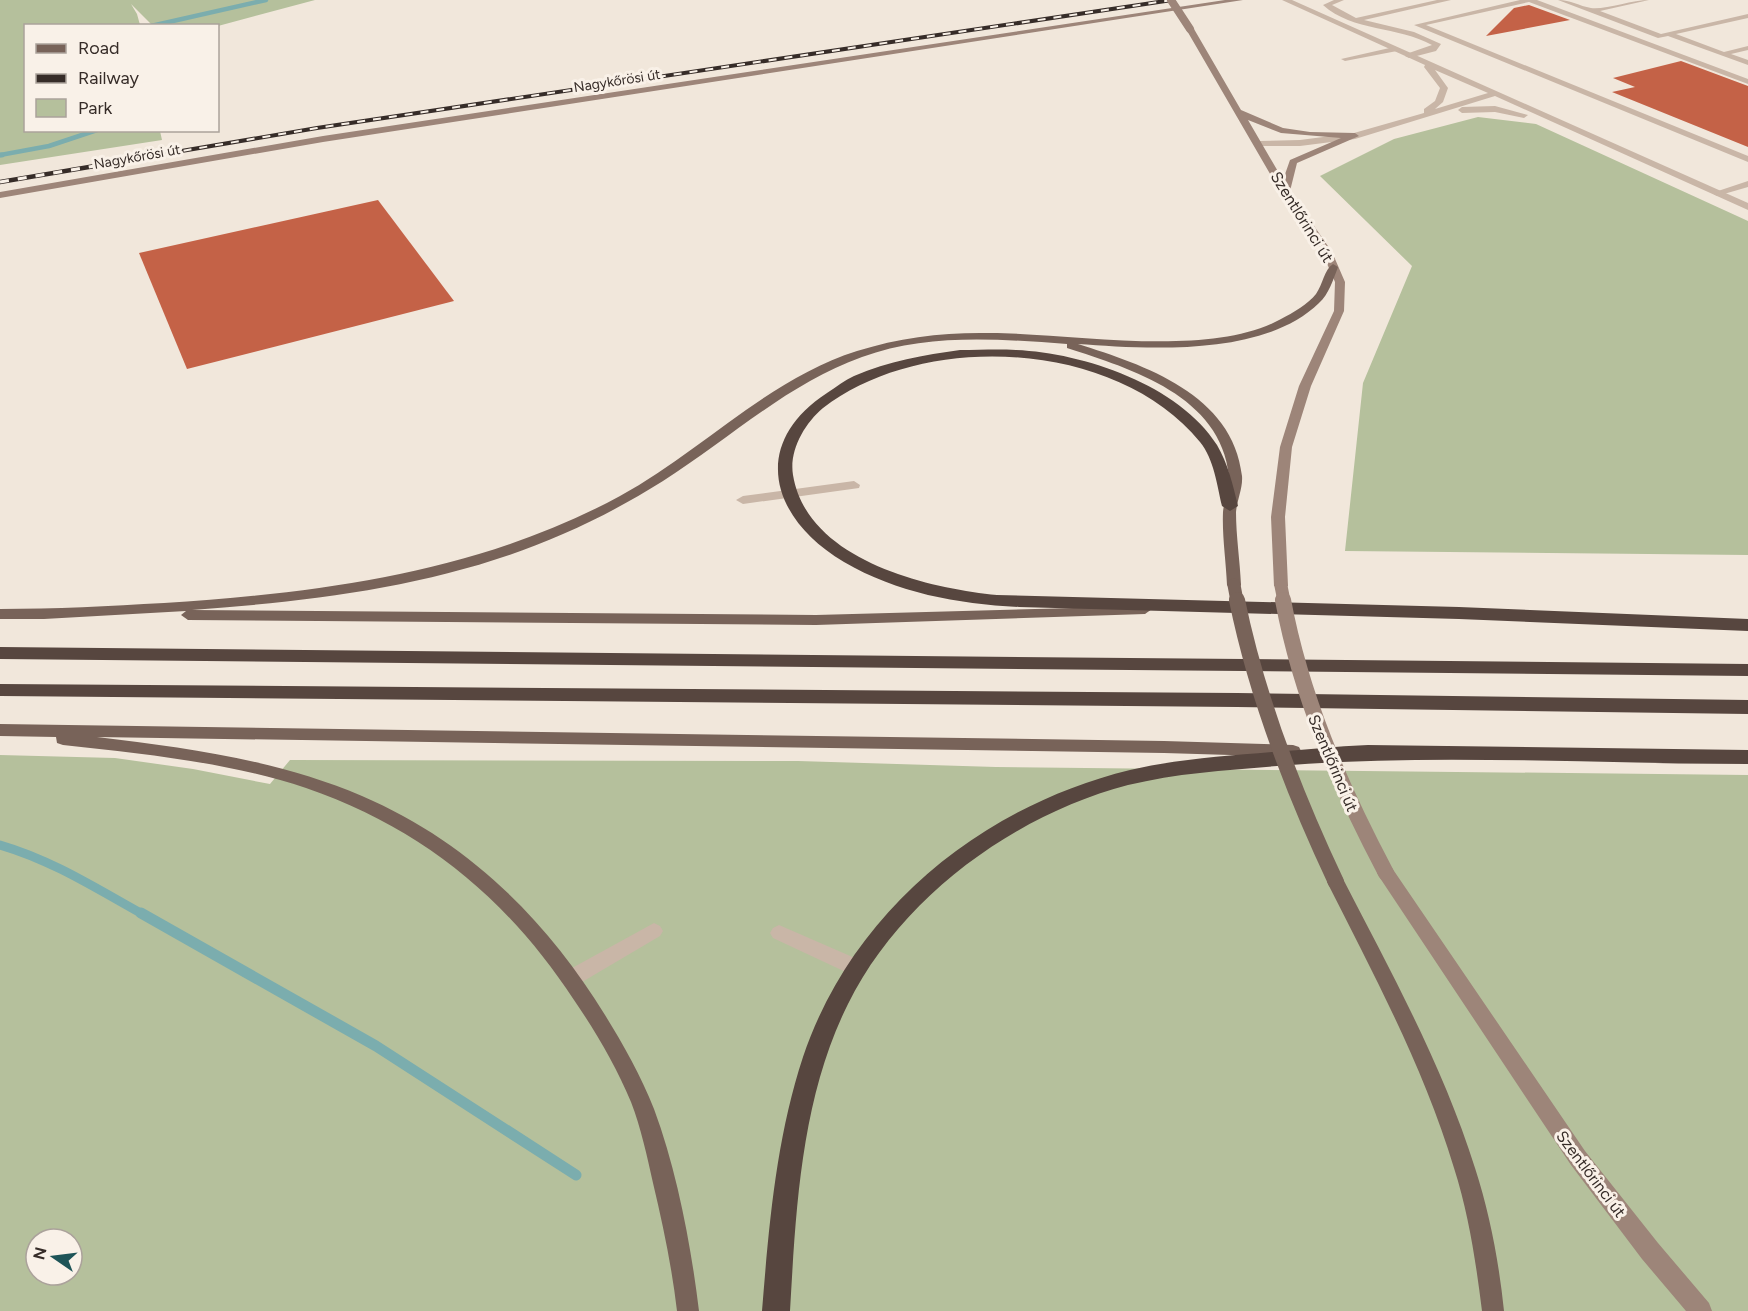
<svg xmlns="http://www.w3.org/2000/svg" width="1748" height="1311" viewBox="0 0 1748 1311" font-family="Figtree,sans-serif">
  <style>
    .green { fill: #b5c09c; fill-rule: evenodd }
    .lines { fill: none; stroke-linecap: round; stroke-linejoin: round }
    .stream-far3 { stroke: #7badae; stroke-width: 4.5 }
    .stream-far2 { stroke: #7badae; stroke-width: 5 }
    .stream-far1 { stroke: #7badae; stroke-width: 9 }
    .stream { stroke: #7badae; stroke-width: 11 }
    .building { fill: #c46247 }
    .lane { fill: #c9b6a7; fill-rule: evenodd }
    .street { fill: #c9b6a7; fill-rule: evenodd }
    .secondary { fill: #9d8579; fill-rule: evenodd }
    .primary { fill: #786359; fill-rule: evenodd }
    .highway { fill: #57463f; fill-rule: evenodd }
    .rail-far1-casing { stroke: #362c28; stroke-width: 4 }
    .rail-casing { stroke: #362c28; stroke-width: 4.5 }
    .rail-far1 { stroke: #f9f1e8; stroke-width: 2; stroke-dasharray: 8; stroke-linecap: butt }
    .rail { stroke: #f9f1e8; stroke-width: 3; stroke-dasharray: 9; stroke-linecap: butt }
    .secondary-bridge-far2 { stroke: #9d8579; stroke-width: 8 }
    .secondary-bridge-far1 { stroke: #9d8579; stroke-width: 13 }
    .secondary-bridge { stroke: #9d8579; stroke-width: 16 }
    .primary-bridge-far1 { stroke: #786359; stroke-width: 13 }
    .primary-bridge { stroke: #786359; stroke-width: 16 }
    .labels { text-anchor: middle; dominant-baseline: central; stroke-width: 6; stroke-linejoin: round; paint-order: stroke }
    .far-street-label { font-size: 14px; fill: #362c28; stroke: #f9f1e8 }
    .street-label { font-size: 16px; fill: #362c28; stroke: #f9f1e8 }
  </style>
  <rect width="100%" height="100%" fill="#f1e7db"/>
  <g class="green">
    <polygon points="0,0 315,0 218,26 152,25 131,4 137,14 140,25 26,26 26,130 160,131 162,140 0,165"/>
    <polygon points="1478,117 1536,124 1748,221 1748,555 1345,551 1363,383 1412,266 1320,176 1394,139"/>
    <path d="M0,755L115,758L193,769L270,784L290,760L798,761L996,767L1748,775V1311H0ZM36,1239H72V1275H36Z"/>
  </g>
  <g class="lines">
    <g class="stream-far3">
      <polyline points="151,26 266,0"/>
      <polyline points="0,155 49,146 97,130"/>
    </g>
    <polyline class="stream-far2" points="0,155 2,155"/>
    <path class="stream-far1" d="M0,845C52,860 97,889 144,915"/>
    <polyline class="stream" points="141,913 376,1046 576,1175"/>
  </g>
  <g class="building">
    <polygon points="1529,5 1570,20 1486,36 1514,8"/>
    <polygon points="1681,61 1748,86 1748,147 1612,92 1635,87 1613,78"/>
    <polygon points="378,200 454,301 187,369 139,253"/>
  </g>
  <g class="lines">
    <g class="lane">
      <path d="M1334,0H1344L1332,5L1356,18L1437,0H1451L1364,20L1414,32L1441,44L1436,51L1409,58L1405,56L1406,54L1432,45C1398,26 1353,32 1323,5Z"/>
      <polygon points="1520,0 1537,0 1748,79 1748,84 1529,2 1426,25 1748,156 1748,162 1414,25"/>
      <path d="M1558,0C1571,0 1579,6 1591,8C1604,10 1632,0 1649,0L1600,11L1661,34L1748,14V18L1676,34L1724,52L1748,46V50L1731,54L1748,60V65L1668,36L1658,38Z"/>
      <polygon points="1394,47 1397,47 1397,51 1345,61 1341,59"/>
      <polygon points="1748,181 1748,187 1717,196 1712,193"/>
      <polygon points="854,481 860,485 859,488 743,504 736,500 743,496"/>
      <polygon points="654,923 660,926 663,931 660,936 577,985 570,987 563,985 561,979 563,973"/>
      <polygon points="779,925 864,962 866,968 864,974 857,976 850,974 773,938 770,933 773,928"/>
    </g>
    <g class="street">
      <path d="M1282,0H1292L1748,203V210L1495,96L1355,139L1300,146H1255L1254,144L1258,141L1300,140L1354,133L1424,113V109L1435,101L1440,88L1424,67L1425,65ZM1435,70L1488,93L1435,109L1443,102L1448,88Z"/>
      <polygon points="1495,106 1528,115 1524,118 1495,112 1462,113 1458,110 1462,107"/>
    </g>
    <g class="secondary">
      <polygon points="1225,0 1243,0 323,142 0,198 0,192 323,136"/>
      <path d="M1190,27L1194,29L1241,110L1283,128L1310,132L1355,133L1359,136L1297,163L1290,191L1332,252L1345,282L1344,311L1311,386L1292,447L1285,517L1288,586L1281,591L1274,586L1271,517L1280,447L1299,386L1334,311L1335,282L1322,252L1280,191L1186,29ZM1248,120L1281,133L1341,138L1290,160L1283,180Z"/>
      <polygon points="1386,866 1392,868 1585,1151 1658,1243 1709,1303 1712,1311 1686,1311 1642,1259 1571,1165 1380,878 1377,873 1380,868"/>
    </g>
    <g class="primary">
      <path d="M1333,264L1338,267C1333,280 1329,294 1319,303C1264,357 1148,349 1078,344C1144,365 1233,394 1242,476C1243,488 1237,500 1236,512C1236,536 1240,561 1241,585L1239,588H1229L1227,585C1226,561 1222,536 1223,512C1224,500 1230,488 1229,476C1221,396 1132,369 1067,348V344C999,339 927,333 862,357C787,384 729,439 663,481C631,501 598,519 563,534C448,585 317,601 192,610L816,615L1150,606L1152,609L1145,614L816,625L188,620L181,615L186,611L44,619H0V609C55,609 110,606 164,603C321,593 480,572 620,496C701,452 768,379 857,351C901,337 946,332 991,333C1073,333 1209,359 1281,319C1293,313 1308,304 1316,294C1323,284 1324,270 1333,264Z"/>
      <path d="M0,724L1164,741L1293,745L1299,747L1301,751L1299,755L1293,757L1164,753L97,737C188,748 278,760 362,796C467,841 546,919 605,1015C623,1044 641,1076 654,1109C677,1171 691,1245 699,1311H677C672,1268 663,1225 653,1183C647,1156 641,1128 631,1102C616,1066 596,1032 574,1000C507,898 422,828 306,788C228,762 144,754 63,745L57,743L56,737L0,736Z"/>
      <path d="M1336,875L1342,877C1391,972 1443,1066 1475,1168C1490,1214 1499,1263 1504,1311H1482C1476,1263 1469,1215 1454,1168C1424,1068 1374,975 1327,882L1330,877Z"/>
    </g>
    <g class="highway">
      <path d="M960,350C979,350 997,349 1016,350C1084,353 1179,385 1217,445C1228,464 1233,485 1238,506L1230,511L1222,506C1217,485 1214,459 1200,442C1117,340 924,330 823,408C804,424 789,451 793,475C807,560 926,588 997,595L1459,607L1748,619V631L1459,619L1019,607C958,604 897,593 844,562C771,519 749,444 827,393C836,387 845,380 854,376C889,361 924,355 960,350Z"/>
      <polygon points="0,647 1748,664 1748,676 0,659"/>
      <polygon points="0,684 1237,693 1748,700 1748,714 1237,707 0,696"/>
      <path d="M1368,745L1748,750V764C1591,764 1434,753 1277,766C1228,770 1177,773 1128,785C1014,815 901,897 848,1004C801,1098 796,1208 790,1311H762C769,1225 776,1139 803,1057C852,911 982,806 1130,770C1177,759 1225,756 1272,752C1304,750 1336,746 1368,745Z"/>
    </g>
    <defs>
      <polyline id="rail-far1" points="152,156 317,128 1172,0"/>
      <polyline id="rail" points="0,182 160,155"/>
    </defs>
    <use href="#rail-far1" class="rail-far1-casing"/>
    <use href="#rail" class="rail-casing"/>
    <use href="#rail-far1" class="rail-far1"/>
    <use href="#rail" class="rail"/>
    <polyline class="secondary-bridge-far2" points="1171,0 1190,29"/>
    <polyline class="secondary-bridge-far1" points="1281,586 1284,601"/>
    <path class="secondary-bridge" d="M1283,600C1301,697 1340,786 1386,873"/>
    <polyline class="primary-bridge-far1" points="1234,585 1237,601"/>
    <path class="primary-bridge" d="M1237,600C1257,698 1293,791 1336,882"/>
  </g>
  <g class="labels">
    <g class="far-street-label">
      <text transform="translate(617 81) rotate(-9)">Nagykőrösi út</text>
      <text transform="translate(137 157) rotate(-10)">Nagykőrösi út</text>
    </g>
    <g class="street-label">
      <text transform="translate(1302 217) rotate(58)">Szentlőrinci út</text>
      <text transform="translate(1333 763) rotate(67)">Szentlőrinci út</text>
      <text transform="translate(1591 1174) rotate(53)">Szentlőrinci út</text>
    </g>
  </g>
  <rect x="24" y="24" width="195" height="108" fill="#f9f1e8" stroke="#aba29b" stroke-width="1.5"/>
  <rect x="36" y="44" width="30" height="9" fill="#786359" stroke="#aba29b" stroke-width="1.5"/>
  <text x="78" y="54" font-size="18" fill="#362c28">Road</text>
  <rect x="36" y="74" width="30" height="9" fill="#362c28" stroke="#aba29b" stroke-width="1.5"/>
  <text x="78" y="84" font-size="18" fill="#362c28">Railway</text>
  <rect x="36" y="99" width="30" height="18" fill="#b5c09c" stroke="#aba29b" stroke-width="1.5"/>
  <text x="78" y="114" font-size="18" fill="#362c28">Park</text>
  <g transform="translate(54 1257) rotate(284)"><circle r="28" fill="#f9f1e8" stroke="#aba29b" stroke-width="1.5"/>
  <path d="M0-4.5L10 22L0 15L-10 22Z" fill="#1e5457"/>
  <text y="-9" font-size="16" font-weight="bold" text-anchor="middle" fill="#362c28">N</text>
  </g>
</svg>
